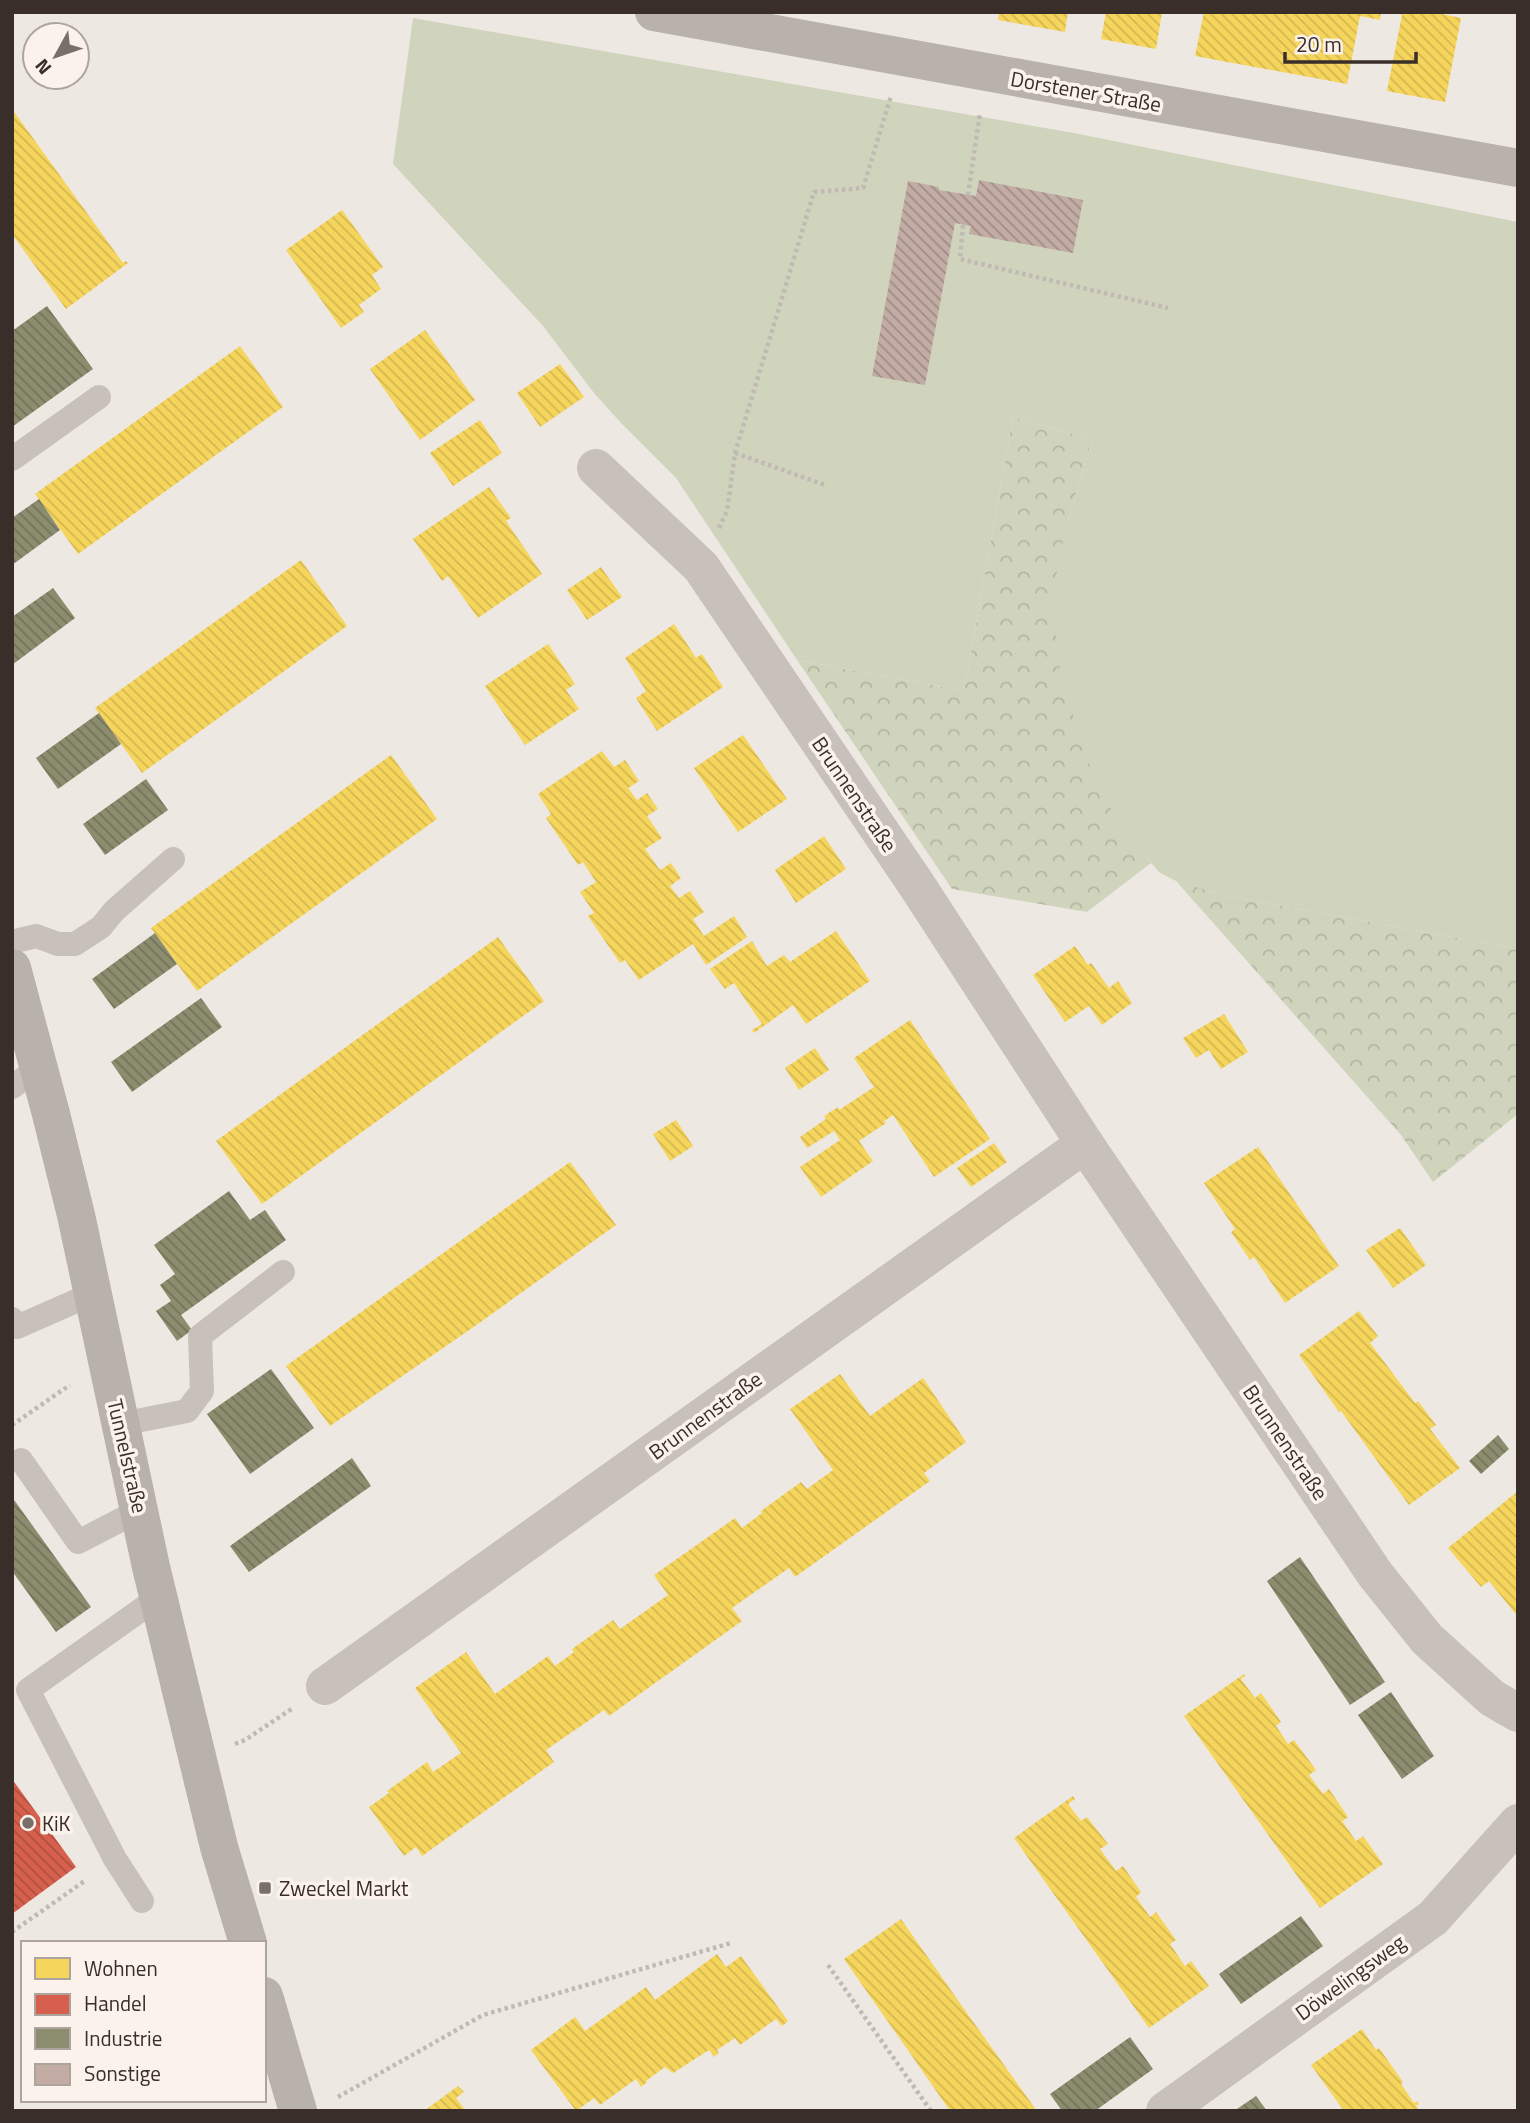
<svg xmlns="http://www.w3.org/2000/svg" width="1530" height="2123" viewBox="0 0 1530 2123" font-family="'Titillium Web',sans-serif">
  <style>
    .forest { fill: url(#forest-crowns) }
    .green { fill: #d0d4bc }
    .homes { fill: url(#homes-back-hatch) }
    .shops { fill: url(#shops-back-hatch) }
    .industry { fill: url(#industry-back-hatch) }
    .building { fill: url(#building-back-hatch) }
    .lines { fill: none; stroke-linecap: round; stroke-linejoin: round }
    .path { stroke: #c0b9b4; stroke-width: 4.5; stroke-dasharray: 3.5 3.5; stroke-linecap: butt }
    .lane { stroke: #c8c1bb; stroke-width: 24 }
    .street { stroke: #c8c1bb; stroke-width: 38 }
    .secondary { stroke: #b8b1ac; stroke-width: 38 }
    .poi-dot { fill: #786f6a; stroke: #fbf3eb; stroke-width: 2.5 }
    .labels { text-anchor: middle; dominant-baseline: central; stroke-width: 7; stroke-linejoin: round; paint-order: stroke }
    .street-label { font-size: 21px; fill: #392e29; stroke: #fbf3eb }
    .poi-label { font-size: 21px; fill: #392e29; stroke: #fbf3eb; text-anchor: start }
  </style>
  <defs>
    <pattern id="forest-crowns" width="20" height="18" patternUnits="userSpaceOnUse" patternTransform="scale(1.75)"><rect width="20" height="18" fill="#d0d4bc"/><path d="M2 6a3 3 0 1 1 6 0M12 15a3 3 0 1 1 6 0" fill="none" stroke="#b3b6a2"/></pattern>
    <pattern id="homes-back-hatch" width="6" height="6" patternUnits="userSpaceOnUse" patternTransform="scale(1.75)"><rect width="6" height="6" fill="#f6d55c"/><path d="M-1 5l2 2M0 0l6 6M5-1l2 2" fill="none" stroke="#d4b750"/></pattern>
    <pattern id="shops-back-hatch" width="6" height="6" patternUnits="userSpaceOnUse" patternTransform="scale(1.75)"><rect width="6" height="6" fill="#d6604d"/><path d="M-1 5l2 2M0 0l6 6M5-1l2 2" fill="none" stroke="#af5040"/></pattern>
    <pattern id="industry-back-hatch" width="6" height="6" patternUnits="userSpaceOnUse" patternTransform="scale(1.75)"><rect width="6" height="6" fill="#8c8c6e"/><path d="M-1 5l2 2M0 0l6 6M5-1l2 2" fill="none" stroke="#73735a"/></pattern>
    <pattern id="building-back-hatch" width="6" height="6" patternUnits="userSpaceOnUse" patternTransform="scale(1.75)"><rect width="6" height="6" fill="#c2aca4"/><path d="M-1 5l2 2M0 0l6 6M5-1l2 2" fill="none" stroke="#9f8c86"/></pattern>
  </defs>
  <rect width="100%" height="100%" fill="#eee8e3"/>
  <g class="forest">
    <polygon points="1013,417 1092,440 1065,531 1120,825 1151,863 1087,912 952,889 797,660 964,691"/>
    <polygon points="1176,881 1227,896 1518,949 1518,1114 1433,1182 1401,1135"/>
  </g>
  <polygon class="green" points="413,18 1074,133 1518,222 1518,949 1227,896 1176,881 1160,873 1151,863 1120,825 1093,776 1061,678 1052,597 1065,531 1092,440 1013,417 964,691 797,660 676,478 621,423 594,393 543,326 393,164"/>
  <g class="homes">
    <polygon points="999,12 1068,12 1065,32 998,20"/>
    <polygon points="1106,12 1162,12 1156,49 1101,39"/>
    <polygon points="1204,12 1381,12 1380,20 1360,16 1347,84 1195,56"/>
    <polygon points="1395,12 1432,12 1461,18 1445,102 1387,91 1402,15"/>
    <polygon points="12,109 123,263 126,261 128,263 66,309 12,234"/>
    <polygon points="342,210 383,267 372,275 381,289 359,305 364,312 341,328 286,250"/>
    <polygon points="425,330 475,400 420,440 370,369"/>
    <polygon points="240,346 283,407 78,554 35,494"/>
    <polygon points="560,364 584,397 540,427 517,393"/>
    <polygon points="480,420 502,453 453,486 430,453"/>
    <polygon points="489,487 511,518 506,521 542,574 478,618 448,576 442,581 413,539"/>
    <polygon points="301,560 347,626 142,773 95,708"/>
    <polygon points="601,567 622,597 587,620 567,590"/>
    <polygon points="674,624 696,658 702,654 723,687 657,731 636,698 646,691 625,658"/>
    <polygon points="548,644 575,684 566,690 579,709 525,745 485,686"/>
    <polygon points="743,735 787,799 738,832 694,768"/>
    <polygon points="602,751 614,767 625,760 639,781 628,788 637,800 647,793 658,809 647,816 662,838 645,849 660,870 671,863 681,878 670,886 679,898 690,891 704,912 693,919 704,936 734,916 747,937 706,965 693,944 639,980 625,960 620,963 588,916 594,913 580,892 596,882 583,862 578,865 546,818 551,814 538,794"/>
    <polygon points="391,755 437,819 197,991 151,928"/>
    <polygon points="824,836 846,869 796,903 775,870"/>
    <polygon points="836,931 870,981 806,1024 793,1005 754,1033 752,1030 762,1024 734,983 725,989 710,969 752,941 767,966 784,955 790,962"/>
    <polygon points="498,937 544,1001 262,1204 216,1141"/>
    <polygon points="1075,946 1088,965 1091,963 1109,988 1118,981 1132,1003 1102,1025 1089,1006 1065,1022 1033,975"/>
    <polygon points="1224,1014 1248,1052 1221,1069 1209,1050 1196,1058 1183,1038"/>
    <polygon points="910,1020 990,1139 934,1177 893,1115 884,1121 886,1123 859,1141 873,1161 821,1197 800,1167 840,1140 834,1131 807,1148 800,1137 826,1119 824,1116 838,1107 839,1110 874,1087 854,1058"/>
    <polygon points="815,1048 829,1070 799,1090 785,1068"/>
    <polygon points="676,1120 693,1146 670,1161 653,1134"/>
    <polygon points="994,1143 1007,1162 971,1187 957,1168"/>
    <polygon points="1258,1147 1339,1266 1285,1303 1254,1257 1250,1260 1231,1232 1235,1229 1204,1183"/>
    <polygon points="570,1162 616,1225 475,1326 330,1426 286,1366"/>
    <polygon points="1400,1228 1426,1265 1393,1288 1366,1250"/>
    <polygon points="1359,1311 1378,1336 1370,1343 1415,1403 1418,1401 1436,1425 1430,1429 1460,1468 1409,1505 1341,1411 1339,1412 1299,1355"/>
    <polygon points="840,1374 870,1416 923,1378 966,1442 924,1473 930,1481 795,1577 789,1568 732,1608 742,1621 609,1716 604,1710 546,1750 554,1762 422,1856 416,1847 404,1856 369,1807 389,1793 387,1791 427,1762 433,1772 461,1753 415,1688 466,1652 495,1694 548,1656 555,1666 574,1652 572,1649 613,1620 620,1629 668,1595 654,1575 735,1518 742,1528 762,1513 761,1511 801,1482 807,1489 833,1470 790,1409"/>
    <polygon points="1518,1491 1518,1617 1489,1581 1481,1587 1448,1548"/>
    <polygon points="1244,1674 1245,1676 1241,1679 1255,1698 1261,1693 1281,1722 1276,1726 1288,1744 1294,1740 1316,1770 1309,1775 1323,1794 1329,1789 1348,1817 1342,1821 1356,1841 1363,1836 1383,1864 1320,1908 1184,1716"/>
    <polygon points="1073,1796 1075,1799 1068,1804 1081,1821 1087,1817 1108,1844 1100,1849 1116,1871 1123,1866 1141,1892 1136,1897 1150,1917 1156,1912 1176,1940 1170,1944 1185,1966 1191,1961 1209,1986 1149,2028 1014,1838"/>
    <polygon points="901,1919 969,2016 1037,2111 950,2111 912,2056 844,1959"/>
    <polygon points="717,1954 726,1967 741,1956 788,2021 782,2026 776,2019 740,2045 735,2038 717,2050 719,2053 714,2057 709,2050 673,2073 665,2067 646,2081 647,2082 641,2087 636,2079 600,2105 594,2098 576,2111 531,2050 575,2017 585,2031 646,1987 655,2000"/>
    <polygon points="1362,2029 1376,2050 1379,2048 1403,2082 1401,2084 1414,2103 1417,2101 1419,2104 1416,2106 1420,2111 1344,2111 1311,2065"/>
    <polygon points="458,2086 464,2092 456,2098 466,2111 424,2111"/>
  </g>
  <polygon class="shops" points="12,1779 76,1867 12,1914"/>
  <g class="industry">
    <polygon points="47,306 93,369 12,427 12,331"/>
    <polygon points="39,499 60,530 12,565 12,518"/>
    <polygon points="53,588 75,618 12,665 12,617"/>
    <polygon points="99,713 121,744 58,789 36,758"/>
    <polygon points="146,779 168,810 105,855 83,824"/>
    <polygon points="155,933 177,964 114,1009 92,979"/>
    <polygon points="201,998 222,1027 132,1092 111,1062"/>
    <polygon points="229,1191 250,1220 265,1210 286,1240 181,1315 192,1330 177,1341 156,1311 171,1301 160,1285 175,1274 154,1245"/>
    <polygon points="271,1369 314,1428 250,1474 207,1414"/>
    <polygon points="1498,1435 1509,1449 1481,1474 1469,1461"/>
    <polygon points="352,1458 371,1486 249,1572 230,1546"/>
    <polygon points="12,1497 91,1607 56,1632 12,1571"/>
    <polygon points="1300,1557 1385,1682 1350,1705 1267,1581"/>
    <polygon points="1391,1692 1434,1756 1402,1779 1358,1715"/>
    <polygon points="1301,1916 1323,1946 1241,2004 1219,1974"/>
    <polygon points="1130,2037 1153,2069 1095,2111 1062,2111 1050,2094"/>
    <polygon points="1256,2096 1267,2111 1234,2111"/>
  </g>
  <polygon class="building" points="979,180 1083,200 1073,253 969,234 971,226 955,223 925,385 872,376 908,181 939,187 939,190 976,196"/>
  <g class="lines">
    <g class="path">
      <polyline points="968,195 980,113"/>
      <polyline points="963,225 960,259 1168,308"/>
      <polyline points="735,453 825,485"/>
      <polyline points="719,528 727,511 735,453 814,192 863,188 891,96"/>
      <polyline points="12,1425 70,1385"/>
      <polyline points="235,1744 245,1740 293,1708"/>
      <polyline points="12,1932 86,1880"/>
      <polyline points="828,1965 931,2111"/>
      <polyline points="338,2097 483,2015 731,1943"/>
    </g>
    <g class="lane">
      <polyline points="12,459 99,397"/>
      <polyline points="12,942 36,936 58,944 75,944 101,927 114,911 173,859"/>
      <polyline points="12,1087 38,1068"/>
      <polyline points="12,1319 17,1327 92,1294"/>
      <polyline points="121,1424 187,1411 202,1391 200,1336 283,1272"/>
      <polyline points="21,1460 78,1542 140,1510"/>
      <polyline points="142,1901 115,1859 28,1690 159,1597"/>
    </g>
    <g class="street">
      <polyline points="596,468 701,567 916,884 1085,1144 1375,1574 1427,1639 1492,1698 1518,1713"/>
      <polyline points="325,1686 1085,1144"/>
      <polyline points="1165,2111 1433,1918 1518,1823"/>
    </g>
    <g class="secondary">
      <polyline points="654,12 1518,168"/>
      <polyline points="12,968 51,1114 76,1215 151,1567 219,1847 248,1943"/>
      <polyline points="264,1996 298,2111"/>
    </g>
  </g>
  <g class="poi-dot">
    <circle cx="28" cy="1823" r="7"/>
    <rect x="258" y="1881" width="14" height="14" rx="3.5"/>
  </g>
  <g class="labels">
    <g class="street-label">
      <text transform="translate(1086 91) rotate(10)">Dorstener Straße</text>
      <text transform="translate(855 794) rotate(56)">Brunnenstraße</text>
      <text transform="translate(705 1415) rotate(-36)">Brunnenstraße</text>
      <text transform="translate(1286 1442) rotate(56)">Brunnenstraße</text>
      <text transform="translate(128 1456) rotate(77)">Tunnelstraße</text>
      <text transform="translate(1350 1977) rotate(-36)">Döwelingsweg</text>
    </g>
    <g class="poi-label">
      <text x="42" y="1823">KiK</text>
      <text x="279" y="1888">Zweckel Markt</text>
    </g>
  </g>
  <rect width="1530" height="2123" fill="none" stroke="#392e29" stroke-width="28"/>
  <rect x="21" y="1941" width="245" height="161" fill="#fbf3eb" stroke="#ada49d" stroke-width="2"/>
  <rect x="35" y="1958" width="35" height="21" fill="#f6d55c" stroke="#ada49d" stroke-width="2"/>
  <text x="84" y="1976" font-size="21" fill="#392e29">Wohnen</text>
  <rect x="35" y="1994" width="35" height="21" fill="#d6604d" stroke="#ada49d" stroke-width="2"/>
  <text x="84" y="2011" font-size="21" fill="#392e29">Handel</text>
  <rect x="35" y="2028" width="35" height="21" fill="#8c8c6e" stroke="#ada49d" stroke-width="2"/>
  <text x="84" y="2046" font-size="21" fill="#392e29">Industrie</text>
  <rect x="35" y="2064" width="35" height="21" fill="#c2aca4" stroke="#ada49d" stroke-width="2"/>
  <text x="84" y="2081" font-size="21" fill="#392e29">Sonstige</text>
  <g transform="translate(56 56) rotate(230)"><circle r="33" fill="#fbf3eb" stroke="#ada49d" stroke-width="2"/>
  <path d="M0-5L12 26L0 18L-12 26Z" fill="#786f6a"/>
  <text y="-10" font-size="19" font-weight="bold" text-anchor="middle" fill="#392e29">N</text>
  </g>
  <path d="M1285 52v10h131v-10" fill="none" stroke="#392e29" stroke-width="3.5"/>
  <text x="1296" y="52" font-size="21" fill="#392e29" stroke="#fbf3eb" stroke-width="5" paint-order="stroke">20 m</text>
</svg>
